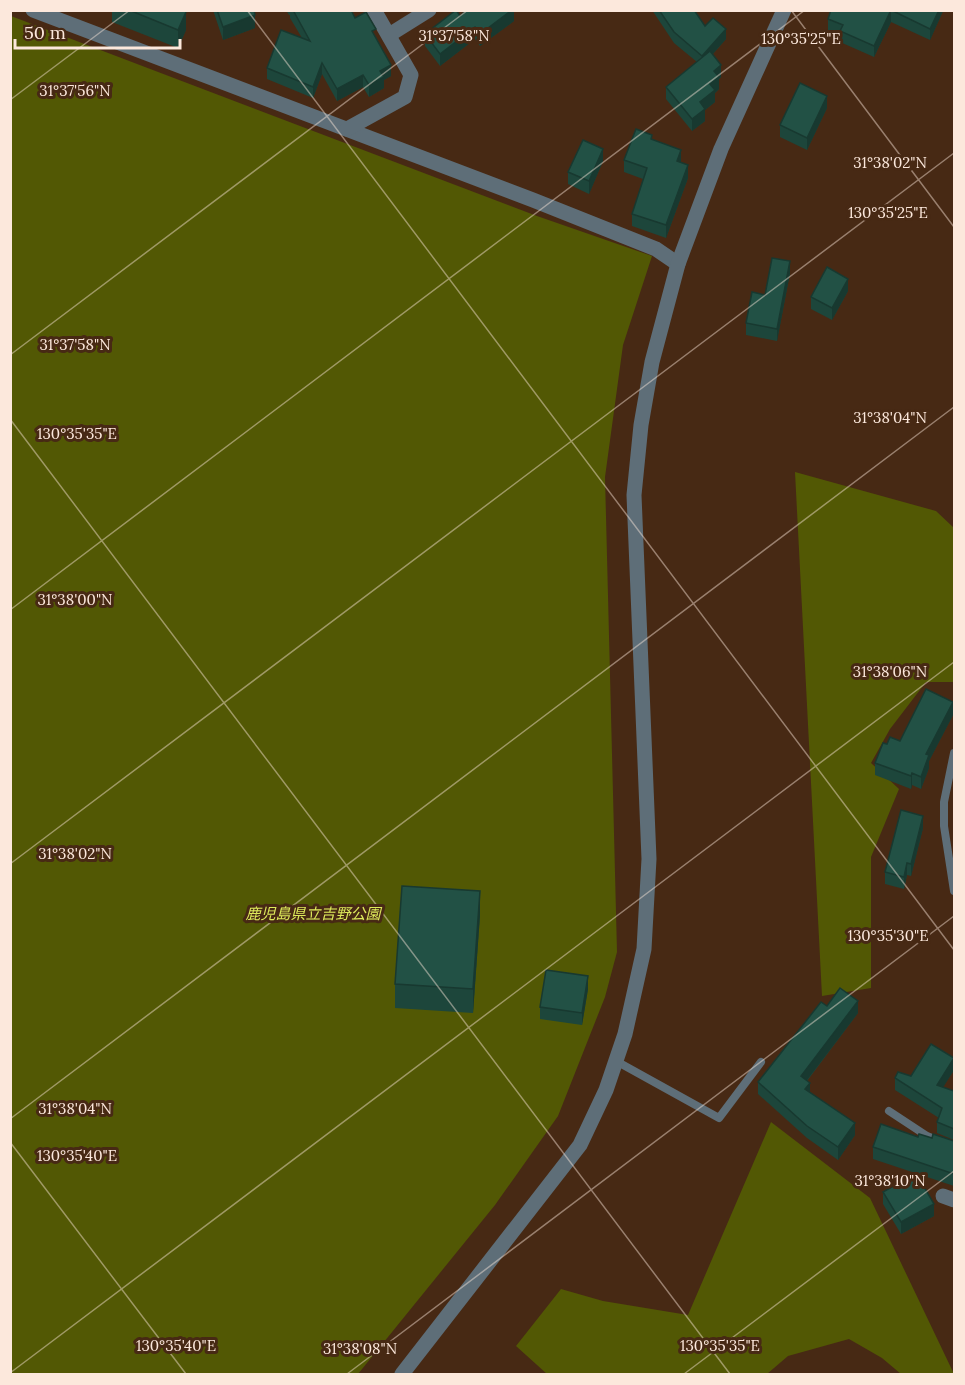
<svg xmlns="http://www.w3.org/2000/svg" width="965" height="1385" viewBox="0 0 965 1385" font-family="Lora,'Noto Sans JP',serif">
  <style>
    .green { fill: #525804 }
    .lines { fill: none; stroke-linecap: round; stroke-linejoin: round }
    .service { stroke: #5e6e78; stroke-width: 8 }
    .minor { stroke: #5e6e78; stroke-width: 15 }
    .tertiary { stroke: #5e6e78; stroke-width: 15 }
    .wall { fill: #1d463b }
    .shaded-wall { fill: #183930 }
    .building { fill: #225145; stroke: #183930; stroke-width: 1.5 }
    .ticks { fill: none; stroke: #fce8dc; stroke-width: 1.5; stroke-opacity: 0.45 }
    .labels { text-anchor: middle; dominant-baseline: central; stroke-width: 6; stroke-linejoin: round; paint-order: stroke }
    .park-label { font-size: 15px; font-style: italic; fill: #ddea5b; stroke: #472914 }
    .ticks-label { font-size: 15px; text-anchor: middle; fill: #fce8dc; stroke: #472914; stroke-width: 6; stroke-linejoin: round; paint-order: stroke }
  </style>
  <rect width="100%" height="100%" fill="#472914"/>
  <g class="green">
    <polygon points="11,16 537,216 652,256 623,345 605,477 617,952 605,997 558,1116 495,1205 358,1374 11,1374"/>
    <polygon points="795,472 936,511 954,528 954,682 926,682 890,729 871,763 899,789 871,857 871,988 822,996"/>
    <polygon points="771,1122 870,1198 954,1374 901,1374 882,1358 849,1339 788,1356 767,1374 547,1374 516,1346 561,1289 603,1301 688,1315"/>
  </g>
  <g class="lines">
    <g class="service">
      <polyline points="954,753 944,802 944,826 954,891"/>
      <polyline points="616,1061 719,1118 761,1062"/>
      <polyline points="889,1111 927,1136 954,1147"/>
    </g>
    <g class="minor">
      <polyline points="33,10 533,200 656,249 678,264"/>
      <polyline points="389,35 429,10"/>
      <polyline points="347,129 405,97 411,75 374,10"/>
      <polyline points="943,1196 954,1200"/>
    </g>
    <polyline class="tertiary" points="402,1374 580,1145 606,1090 625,1034 644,949 649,859 634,495 641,425 652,362 678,264 721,149 784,10"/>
  </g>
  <g class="wall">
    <polygon points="112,10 183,10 186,30 178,48 112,22"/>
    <polygon points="213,10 254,10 255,28 223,40"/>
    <polygon points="286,10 351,10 355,18 376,37 391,76 384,80 384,88 369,97 363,87 337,101 322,74 313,98 267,79 267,68 302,38 290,18 290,15 289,15"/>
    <polygon points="514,10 514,21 480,46 475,39 440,66 425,46 425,34 460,16"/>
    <polygon points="652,10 694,10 705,26 726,39 713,54 721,77 719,79 719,89 715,93 715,102 705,110 705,121 692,131 666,99 666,87 697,62 674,43"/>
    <polygon points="831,10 943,10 943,11 930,40 891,22 874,57 840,42 840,35 828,30 828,19"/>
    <polygon points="827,108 807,150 780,137 780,125"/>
    <polygon points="652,139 681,163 688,178 666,238 632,226 632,214 643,179 624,172 624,160"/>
    <polygon points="603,161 589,194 568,184 568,172"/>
    <polygon points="790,273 777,341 746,335 746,323 765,295"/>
    <polygon points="848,291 832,320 811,309 811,297"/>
    <polygon points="953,715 929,761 929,768 921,789 912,785 911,789 875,775 875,763 887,744 900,741"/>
    <polygon points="923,828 911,876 907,875 904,889 885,884 885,872"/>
    <polygon points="480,915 473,1013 395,1008 395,984"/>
    <polygon points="588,989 582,1025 540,1019 540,1007"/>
    <polygon points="827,1006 858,1013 807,1081 810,1092 855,1135 838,1160 807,1138 758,1094 758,1082"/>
    <polygon points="954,1070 943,1087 954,1091 954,1140 937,1133 937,1122 939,1118 895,1090 895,1078"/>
    <polygon points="918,1137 932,1138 954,1142 954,1186 873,1159 873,1147"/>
    <polygon points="883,1192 934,1216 901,1234 883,1204"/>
  </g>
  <g class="shaded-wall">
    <polygon points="512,10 514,10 514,21 480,46 480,34"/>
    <polygon points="891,10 891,22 874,57 874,46"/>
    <polygon points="939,10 943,10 943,11 930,40 930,29"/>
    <polygon points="186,12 186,30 178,48 178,30"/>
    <polygon points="255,15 255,28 223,40 223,27"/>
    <polygon points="475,27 475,39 440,66 440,54"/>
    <polygon points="726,29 726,39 702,66 702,56"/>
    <polygon points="322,63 322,74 313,98 313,87"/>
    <polygon points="391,65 391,76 384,80 384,88 369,97 369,85 380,71"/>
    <polygon points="721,65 721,77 719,79 719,89 715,93 715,102 705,110 705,121 692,131 692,119 714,71"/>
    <polygon points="363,75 363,87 337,101 337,89"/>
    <polygon points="827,96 827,108 807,150 807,138"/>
    <polygon points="603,149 603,161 589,194 589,181"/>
    <polygon points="681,150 681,162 677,174 677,161"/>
    <polygon points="688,165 688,178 666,238 666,225"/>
    <polygon points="790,261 790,273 777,341 777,329"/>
    <polygon points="848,279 848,291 832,320 832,308"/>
    <polygon points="953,702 953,715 929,761 929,768 921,789 921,777 926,754"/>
    <polygon points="912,773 912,785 911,789 911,776"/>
    <polygon points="923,816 923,828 911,876 911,864"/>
    <polygon points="907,863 907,875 904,889 904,877"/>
    <polygon points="480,891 480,915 473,1013 473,989"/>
    <polygon points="588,976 588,989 582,1025 582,1013"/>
    <polygon points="858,1001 858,1013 801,1088 801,1076"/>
    <polygon points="954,1058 954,1070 937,1097 937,1085"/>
    <polygon points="810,1083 810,1096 805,1089"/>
    <polygon points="855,1123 855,1135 838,1160 838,1147"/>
    <polygon points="934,1204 934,1216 901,1234 901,1222"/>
  </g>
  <g class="building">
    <polygon points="129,10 183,10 186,12 178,30"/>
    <polygon points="217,10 254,10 255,15 223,27"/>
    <polygon points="293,10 351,10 355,18 366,12 376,29 372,31 391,65 380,71 384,77 369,85 363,75 337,89 322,63 313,87 267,68 281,30 310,41"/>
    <polygon points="456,10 460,16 467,10 512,10 480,34 475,27 440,54 425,34"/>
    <polygon points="659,10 694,10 705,26 713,18 726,29 702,56 674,32"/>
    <polygon points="831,10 891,10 874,46 840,31 843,25 828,19"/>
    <polygon points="891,10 939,10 930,29"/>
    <polygon points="710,51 721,65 714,71 719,77 710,84 715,90 700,102 705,109 692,119 666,87"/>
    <polygon points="800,83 827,96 807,138 780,125"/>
    <polygon points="636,129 652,135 651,139 681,150 677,161 688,165 666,225 632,214 647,168 624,160"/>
    <polygon points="583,140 603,149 589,181 568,172"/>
    <polygon points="772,258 790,261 777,329 746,323 752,292 765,295"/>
    <polygon points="827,267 848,279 832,308 811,297"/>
    <polygon points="926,689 953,702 926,754 929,755 921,777 912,773 911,776 875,763 883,743 887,744 890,737 900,741"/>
    <polygon points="901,810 923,816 911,864 907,863 904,877 885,872"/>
    <polygon points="402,886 480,891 473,989 395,984"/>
    <polygon points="546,970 588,976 582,1013 540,1007"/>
    <polygon points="840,988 858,1001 801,1076 810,1083 805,1089 855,1123 838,1147 807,1126 758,1082 821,1002 827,1006"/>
    <polygon points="931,1044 954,1058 937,1085 954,1091 954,1129 937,1122 942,1108 895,1078 898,1072 911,1076"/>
    <polygon points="881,1124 918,1137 919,1134 932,1138 933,1134 954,1141 954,1174 873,1147"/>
    <polygon points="916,1173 934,1204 901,1222 883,1192"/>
  </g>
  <path class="ticks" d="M247,10L954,950M791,10L954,227M10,100L130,10M10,355L468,10M10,419L730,1374M10,610L805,10M10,864L954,153M10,1119L954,407M10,1142L186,1374M10,1373L954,662M347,1374L954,916M684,1374L954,1171"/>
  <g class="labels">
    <g class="park-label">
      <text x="313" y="913">鹿児島県立吉野公園</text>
    </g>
  </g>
  <g class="ticks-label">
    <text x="454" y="41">31°37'58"N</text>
    <text x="801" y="44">130°35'25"E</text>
    <text x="75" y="96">31°37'56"N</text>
    <text x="890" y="168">31°38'02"N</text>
    <text x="888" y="218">130°35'25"E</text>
    <text x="75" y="350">31°37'58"N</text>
    <text x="890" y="423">31°38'04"N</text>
    <text x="77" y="439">130°35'35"E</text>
    <text x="75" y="605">31°38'00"N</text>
    <text x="890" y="677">31°38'06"N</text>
    <text x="75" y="859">31°38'02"N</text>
    <text x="888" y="941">130°35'30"E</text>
    <text x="75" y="1114">31°38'04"N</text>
    <text x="77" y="1161">130°35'40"E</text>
    <text x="890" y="1186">31°38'10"N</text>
    <text x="176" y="1351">130°35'40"E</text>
    <text x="720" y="1351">130°35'35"E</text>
    <text x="360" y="1354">31°38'08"N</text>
  </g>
  <rect width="965" height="1385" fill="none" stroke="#fce8dc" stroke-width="24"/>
  <path d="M15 39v9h165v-9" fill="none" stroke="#fce8dc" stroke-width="3"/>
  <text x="24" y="39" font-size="18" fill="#fce8dc" stroke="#472914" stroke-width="4.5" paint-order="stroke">50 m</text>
</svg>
